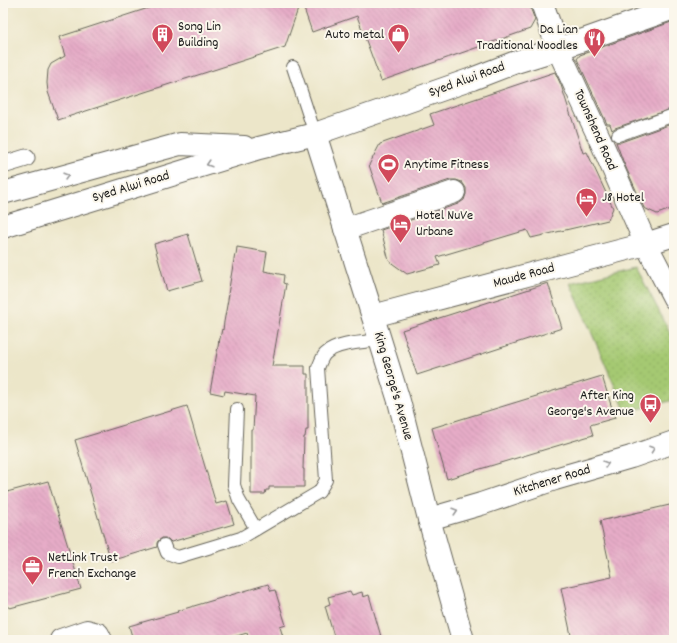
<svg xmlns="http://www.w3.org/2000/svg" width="677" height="643" viewBox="0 0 677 643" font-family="Dekko,sans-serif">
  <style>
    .park { fill: url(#park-dots); stroke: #607247 }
    .building { fill: url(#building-back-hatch) }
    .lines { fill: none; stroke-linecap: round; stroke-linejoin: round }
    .service-casing { stroke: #656359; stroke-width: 14 }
    .pedestrian-casing { stroke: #656359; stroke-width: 19 }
    .minor-casing { stroke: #656359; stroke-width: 24 }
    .tertiary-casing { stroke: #656359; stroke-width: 24 }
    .service { stroke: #fff; stroke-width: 12 }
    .pedestrian { stroke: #fff; stroke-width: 17 }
    .minor { stroke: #fff; stroke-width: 22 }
    .tertiary { stroke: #fff; stroke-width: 22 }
    .oneway { stroke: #999 }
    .labels { text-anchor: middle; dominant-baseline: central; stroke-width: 4; stroke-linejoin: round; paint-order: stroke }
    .poi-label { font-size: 14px; fill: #1c1c1c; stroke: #fbf7ec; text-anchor: start }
    .street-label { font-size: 14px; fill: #1c1c1c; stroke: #fbf7ec }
  </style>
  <defs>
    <pattern id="park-dots" width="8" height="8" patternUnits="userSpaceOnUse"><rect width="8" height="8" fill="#a5c972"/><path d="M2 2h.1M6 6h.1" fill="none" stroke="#8dac62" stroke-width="1.8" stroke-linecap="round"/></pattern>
    <pattern id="building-back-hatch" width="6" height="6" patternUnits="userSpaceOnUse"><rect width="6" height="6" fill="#e6acc7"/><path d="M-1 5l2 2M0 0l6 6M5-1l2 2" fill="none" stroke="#c593aa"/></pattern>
  </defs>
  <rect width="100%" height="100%" fill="#fbf7ec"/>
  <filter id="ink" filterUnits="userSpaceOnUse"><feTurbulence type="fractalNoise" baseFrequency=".025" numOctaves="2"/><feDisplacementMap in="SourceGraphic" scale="8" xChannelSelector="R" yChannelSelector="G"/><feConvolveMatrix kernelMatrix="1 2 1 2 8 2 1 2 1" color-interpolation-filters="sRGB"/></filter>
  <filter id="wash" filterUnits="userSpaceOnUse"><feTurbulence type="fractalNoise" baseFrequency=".012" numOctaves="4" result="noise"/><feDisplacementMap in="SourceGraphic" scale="16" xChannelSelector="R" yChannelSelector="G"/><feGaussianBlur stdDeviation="0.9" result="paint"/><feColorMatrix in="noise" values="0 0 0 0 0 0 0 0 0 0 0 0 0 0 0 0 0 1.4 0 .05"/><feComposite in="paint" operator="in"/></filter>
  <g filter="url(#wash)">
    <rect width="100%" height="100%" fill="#ece6c9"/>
    <polygon class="park" points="636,267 674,340 674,400 626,412 570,283"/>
    <g id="blocks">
      <g class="building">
        <polygon points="164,3 300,3 285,47 58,120 48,92 47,83 48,70 51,64 65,56 59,37"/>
        <polygon points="302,3 530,3 530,7 535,20 530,29 381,81 357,16 312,32"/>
        <polygon points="674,21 674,108 615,128 612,130 610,124 607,124 577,59 580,55"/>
        <polygon points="555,72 561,85 583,153 587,152 613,208 608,220 531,238 527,230 437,257 440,265 407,274 389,261 381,230 458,204 464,200 466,194 466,188 462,182 456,180 450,180 382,203 369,165 380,144 434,125 430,114"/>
        <polygon points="674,123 674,208 657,214 644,208 623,161 616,142 621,142"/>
        <polygon points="188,234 202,281 167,291 154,244"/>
        <polygon points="237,247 267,252 264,271 284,275 283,283 286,284 272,366 305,366 305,374 308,374 308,430 306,430 305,437 304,437 303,469 304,469 304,487 269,487 269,490 266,490 265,494 251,494 251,430 253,430 255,396 225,391 224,395 210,392 219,341 219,343 222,329 223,330 224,322 229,294 228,294 235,254 236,255"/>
        <polygon points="548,283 562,328 417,375 402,330"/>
        <polygon points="602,376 615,418 590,425 593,435 447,479 432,428"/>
        <polygon points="187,406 216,504 227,501 234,524 171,542 168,539 165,538 162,538 158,541 157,543 157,547 111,561 75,440"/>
        <polygon points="48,481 81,589 10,608 3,604 3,493"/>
        <polygon points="674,504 674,640 572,640 561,588 612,577 600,521"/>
        <polygon points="268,584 271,591 275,590 286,625 280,627 284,640 249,640 247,633 223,640 133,640 129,626 178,612 177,611"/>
        <polygon points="350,591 352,595 362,592 363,597 369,595 382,640 335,640 325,606 330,604 328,597"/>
      </g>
    </g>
  </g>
  <g filter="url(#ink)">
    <use href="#blocks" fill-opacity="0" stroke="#656359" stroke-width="1"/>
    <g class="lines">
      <defs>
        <g id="service">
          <polyline points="293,67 315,134"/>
          <polyline points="618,135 674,115"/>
          <polyline points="237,409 234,485 239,500 256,529"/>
          <path d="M164,545L167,553L178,557L241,538L319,492L326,480L318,368C320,363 322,357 325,354C336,343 365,342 380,340"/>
        </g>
        <polyline id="pedestrian" points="3,165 26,158"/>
        <g id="minor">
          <polyline points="542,3 558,49 603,146 646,244 674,298"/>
          <polyline points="315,134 368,301 399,401 429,519 463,640"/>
          <polyline points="345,229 454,192"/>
          <polyline points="373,316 546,270 646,244 674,235"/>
          <polyline points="429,519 481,504 555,479 631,457 674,442"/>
          <polyline points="61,640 87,631 98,634 101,640"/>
        </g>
        <g id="tertiary">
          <polyline points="3,193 180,144 244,147"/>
          <polyline points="3,227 259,148 315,134 472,79 516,62 558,49 674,8"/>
        </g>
      </defs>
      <use href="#service" class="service-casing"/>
      <use href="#pedestrian" class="pedestrian-casing"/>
      <use href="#minor" class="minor-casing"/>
      <use href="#tertiary" class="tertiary-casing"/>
      <use href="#service" class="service"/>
      <use href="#pedestrian" class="pedestrian"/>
      <use href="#minor" class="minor"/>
      <use href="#tertiary" class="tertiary"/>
    </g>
    <defs><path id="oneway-chevron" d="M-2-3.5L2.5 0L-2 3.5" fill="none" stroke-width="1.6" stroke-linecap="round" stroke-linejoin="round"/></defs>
    <g class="oneway">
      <use href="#oneway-chevron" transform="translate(209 164) rotate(163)"/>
      <use href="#oneway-chevron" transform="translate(66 176) rotate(-16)"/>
      <use href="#oneway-chevron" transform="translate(652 449) rotate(-19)"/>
      <use href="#oneway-chevron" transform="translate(606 464) rotate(-16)"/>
      <use href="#oneway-chevron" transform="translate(455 511) rotate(-17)"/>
    </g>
  </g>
  <defs>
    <symbol id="building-pin" viewBox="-11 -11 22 30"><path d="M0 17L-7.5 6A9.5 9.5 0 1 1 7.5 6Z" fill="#d1495b" stroke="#fbf7ec"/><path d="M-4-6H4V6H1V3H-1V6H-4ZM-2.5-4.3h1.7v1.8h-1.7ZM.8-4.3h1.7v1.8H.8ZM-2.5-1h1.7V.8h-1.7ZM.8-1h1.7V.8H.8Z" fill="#fff"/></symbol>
    <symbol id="shop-pin" viewBox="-11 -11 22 30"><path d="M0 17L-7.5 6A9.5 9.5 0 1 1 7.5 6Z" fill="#d1495b" stroke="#fbf7ec"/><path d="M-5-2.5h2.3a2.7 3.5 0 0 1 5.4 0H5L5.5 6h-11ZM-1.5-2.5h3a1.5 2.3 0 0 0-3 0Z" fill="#fff"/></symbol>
    <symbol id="restaurant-pin" viewBox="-11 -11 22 30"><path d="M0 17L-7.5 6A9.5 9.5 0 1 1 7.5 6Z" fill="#d1495b" stroke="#fbf7ec"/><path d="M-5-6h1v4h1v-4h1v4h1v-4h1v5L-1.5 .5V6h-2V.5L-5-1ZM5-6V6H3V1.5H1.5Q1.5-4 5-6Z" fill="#fff"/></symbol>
    <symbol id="stadium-pin" viewBox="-11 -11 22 30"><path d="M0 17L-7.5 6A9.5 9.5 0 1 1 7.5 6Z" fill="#d1495b" stroke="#fbf7ec"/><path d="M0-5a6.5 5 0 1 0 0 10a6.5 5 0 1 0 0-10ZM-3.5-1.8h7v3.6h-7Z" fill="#fff"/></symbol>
    <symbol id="hotel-pin" viewBox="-11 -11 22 30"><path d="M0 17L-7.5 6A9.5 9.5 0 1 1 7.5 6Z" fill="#d1495b" stroke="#fbf7ec"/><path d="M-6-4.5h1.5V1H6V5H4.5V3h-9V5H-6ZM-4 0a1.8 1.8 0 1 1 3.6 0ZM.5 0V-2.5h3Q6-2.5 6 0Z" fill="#fff"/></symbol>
    <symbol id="bus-pin" viewBox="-11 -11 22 30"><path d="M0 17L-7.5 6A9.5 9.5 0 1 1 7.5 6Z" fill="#d1495b" stroke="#fbf7ec"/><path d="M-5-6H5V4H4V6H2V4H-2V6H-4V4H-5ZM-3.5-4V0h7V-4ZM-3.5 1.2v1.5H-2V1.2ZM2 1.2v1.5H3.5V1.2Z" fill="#fff"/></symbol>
    <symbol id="office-pin" viewBox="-11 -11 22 30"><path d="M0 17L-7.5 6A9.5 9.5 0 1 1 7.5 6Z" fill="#d1495b" stroke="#fbf7ec"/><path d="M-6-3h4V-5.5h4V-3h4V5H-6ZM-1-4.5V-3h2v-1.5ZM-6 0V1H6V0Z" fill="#fff"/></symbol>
  </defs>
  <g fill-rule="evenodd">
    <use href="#building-pin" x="150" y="22" width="25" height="34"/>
    <use href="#shop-pin" x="386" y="22" width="25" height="34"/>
    <use href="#restaurant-pin" x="582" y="26" width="25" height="34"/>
    <use href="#stadium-pin" x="376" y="152" width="25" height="34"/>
    <use href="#hotel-pin" x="574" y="186" width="25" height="34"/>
    <use href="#hotel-pin" x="388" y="212" width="25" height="34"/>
    <use href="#bus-pin" x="638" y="392" width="25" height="34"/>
    <use href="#office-pin" x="20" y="554" width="25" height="34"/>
  </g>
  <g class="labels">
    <g class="poi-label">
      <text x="178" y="27">Song Lin<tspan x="178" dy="16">Building</tspan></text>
      <text x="578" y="30" text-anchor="end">Da Lian<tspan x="578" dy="16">Traditional Noodles</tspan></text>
      <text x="384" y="35" text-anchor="end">Auto metal</text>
      <text x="404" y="165">Anytime Fitness</text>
      <text x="602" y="198">J8 Hotel</text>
      <text x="416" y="216">Hotel NuVe<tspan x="416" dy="16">Urbane</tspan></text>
      <text x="634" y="396" text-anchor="end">After King<tspan x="634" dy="16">George's Avenue</tspan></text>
      <text x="48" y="558">NetLink Trust<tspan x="48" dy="16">French Exchange</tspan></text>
    </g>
    <g class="street-label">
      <text transform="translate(467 80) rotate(-20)">Syed Alwi Road</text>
      <text transform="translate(595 130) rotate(66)">Townshend Road</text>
      <text transform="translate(131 187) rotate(-17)">Syed Alwi Road</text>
      <text transform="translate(524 276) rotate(-15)">Maude Road</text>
      <text transform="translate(393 386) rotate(74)">King George's Avenue</text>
      <text transform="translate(552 481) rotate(-17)">Kitchener Road</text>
    </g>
  </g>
  <rect width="677" height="643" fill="none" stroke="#fbf7ec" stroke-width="16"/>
</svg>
